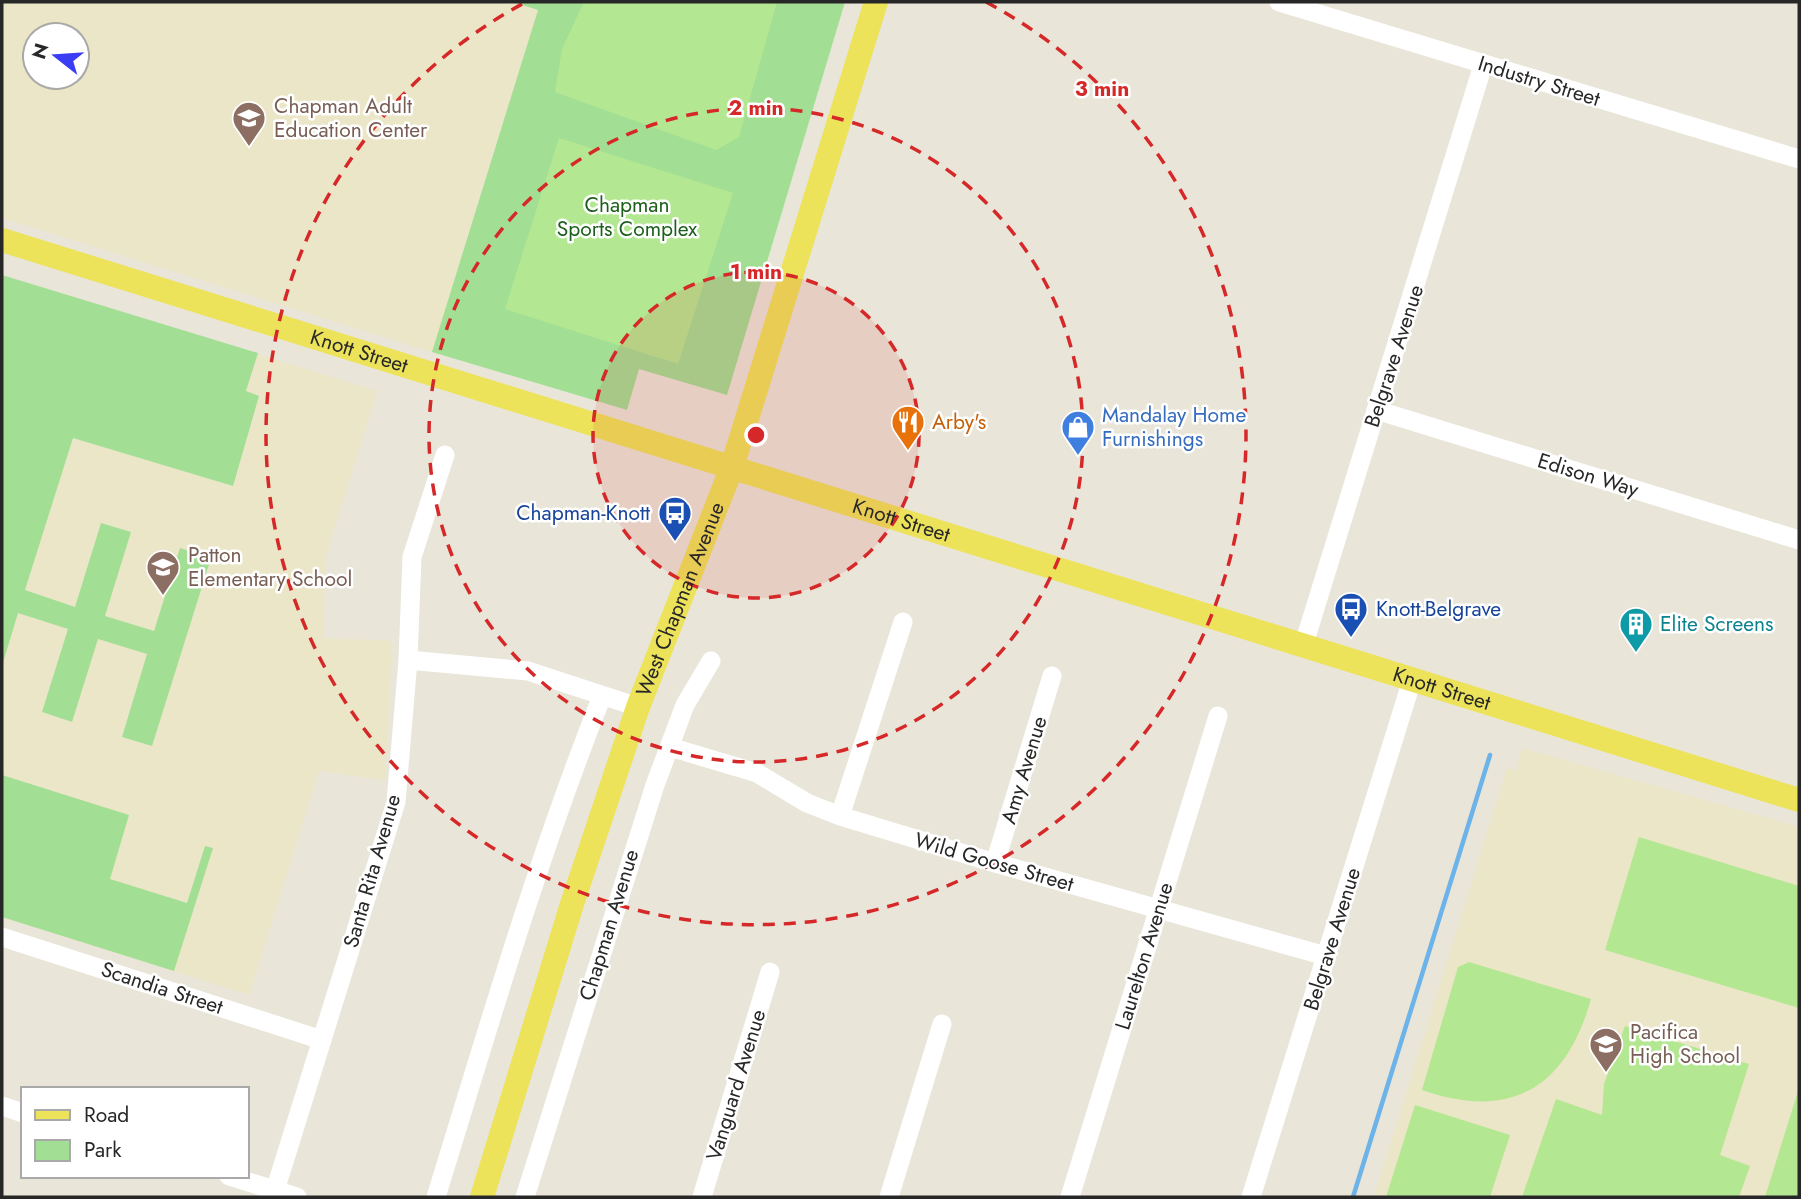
<svg xmlns="http://www.w3.org/2000/svg" width="1801" height="1199" viewBox="0 0 1801 1199" font-family="Jost,sans-serif">
  <style>
    .education { fill: #ebe6c7; fill-rule: evenodd }
    .green { fill: #a2df95 }
    .pitch { fill: #b4e791 }
    .lines { fill: none; stroke-linecap: round; stroke-linejoin: round }
    .stream { stroke: #6cb3ea; stroke-width: 4.5 }
    .minor { stroke: #fff; stroke-width: 19 }
    .major { stroke: #ece35b; stroke-width: 24 }
    .ring { fill: none; stroke: #d62828; stroke-width: 3.5; stroke-dasharray: 12 9 }
    .labels { text-anchor: middle; dominant-baseline: central; stroke-width: 5; stroke-linejoin: round; paint-order: stroke }
    .street-label { font-size: 21px; fill: #272727; stroke: #fff }
    .education-label { font-size: 21px; fill: #785e54; stroke: #fff; text-anchor: start }
    .park-label { font-size: 21px; fill: #1d601b; stroke: #fff }
    .shop-label { font-size: 21px; fill: #366cbe; stroke: #fff; text-anchor: start }
    .food-label { font-size: 21px; fill: #c56008; stroke: #fff; text-anchor: start }
    .transit-label { font-size: 21px; fill: #164399; stroke: #fff; text-anchor: end }
    .culture-label { font-size: 21px; fill: #0d838f; stroke: #fff; text-anchor: start }
    .centre { fill: #d62828; stroke: #fff; stroke-width: 3.5 }
    .ring-label { font-size: 21px; text-anchor: middle; font-weight: bold; fill: #d62828; stroke: #fff; stroke-width: 5; stroke-linejoin: round; paint-order: stroke }
  </style>
  <rect width="100%" height="100%" fill="#e9e5d8"/>
  <g class="education">
    <path d="M2,2H513L538,10L432,352L2,218ZM35,35H77V77H35Z"/>
    <polygon points="2,275 377,391 326,556 323,638 392,641 385,780 319,771 249,995 2,917"/>
    <polygon points="1522,748 1799,827 1799,1197 1374,1197 1507,768 1516,771"/>
  </g>
  <g class="green">
    <polygon points="513,2 845,2 727,395 639,369 627,410 432,352 538,10"/>
    <polygon points="2,275 258,353 246,391 259,396 233,486 73,438 25,590 75,607 101,523 131,532 105,616 154,631 180,548 211,558 152,746 122,737 147,654 98,639 72,722 42,712 68,629 18,613 2,666"/>
    <polygon points="2,775 129,815 110,879 187,903 205,846 213,848 174,971 2,917"/>
  </g>
  <g class="pitch">
    <polygon points="584,2 777,2 739,137 716,150 555,92 562,49"/>
    <polygon points="559,138 733,193 678,364 505,309"/>
    <polygon points="1639,837 1799,886 1799,1008 1605,950"/>
    <path d="M1469,962L1591,999C1566,1088 1511,1121 1422,1090L1458,967Z"/>
    <polygon points="1625,1026 1749,1064 1720,1155 1750,1166 1739,1197 1522,1197 1556,1099 1602,1115 1604,1084"/>
    <polygon points="1799,1088 1799,1197 1765,1197"/>
    <polygon points="1415,1105 1510,1135 1490,1197 1386,1197"/>
  </g>
  <g class="lines">
    <polyline class="stream" points="1353,1197 1490,755"/>
    <g class="minor">
      <polyline points="1279,2 1799,159"/>
      <polyline points="1376,410 1799,540"/>
      <polyline points="1303,647 1483,65"/>
      <polyline points="408,660 528,671 638,707"/>
      <polyline points="670,747 757,773 807,803 840,816 995,863 1326,956"/>
      <polyline points="840,816 903,622"/>
      <polyline points="995,863 1052,676"/>
      <polyline points="2,937 322,1040"/>
      <polyline points="2,1106 23,1113"/>
      <polyline points="229,1176 297,1197"/>
      <polyline points="273,1197 396,802 408,660 412,557 445,455"/>
      <path d="M436,1197C488,1029 537,859 602,696"/>
      <polyline points="525,1197 655,785 685,705 711,661"/>
      <polyline points="702,1197 770,972"/>
      <polyline points="889,1197 942,1024"/>
      <polyline points="1070,1197 1218,716"/>
      <polyline points="1251,1197 1412,680"/>
    </g>
    <g class="major">
      <path id="s1" d="M2,240L1799,800"/>
      <path id="s2" d="M482,1197L572,904L638,707L732,467L876,2"/>
    </g>
  </g>
  <circle cx="756" cy="435" r="163" fill="#d62828" fill-opacity=".12"/>
  <g class="ring">
    <circle cx="756" cy="435" r="163"/>
    <circle cx="756" cy="435" r="327"/>
    <path d="M986 2A490 490 0 1 1 526 2"/>
  </g>
  <defs>
    <symbol id="school-pin" viewBox="-11 -11 22 30"><path d="M0 17L-7.5 6A9.5 9.5 0 1 1 7.5 6Z" fill="#8d6e63" stroke="#fff"/><path d="M0-5L7-2L0 1L-7-2ZM-4 1L0 2.5L4 1V4Q0 6-4 4Z" fill="#fff"/></symbol>
    <symbol id="restaurant-pin" viewBox="-11 -11 22 30"><path d="M0 17L-7.5 6A9.5 9.5 0 1 1 7.5 6Z" fill="#e8710a" stroke="#fff"/><path d="M-5-6h1v4h1v-4h1v4h1v-4h1v5L-1.5 .5V6h-2V.5L-5-1ZM5-6V6H3V1.5H1.5Q1.5-4 5-6Z" fill="#fff"/></symbol>
    <symbol id="shop-pin" viewBox="-11 -11 22 30"><path d="M0 17L-7.5 6A9.5 9.5 0 1 1 7.5 6Z" fill="#3f7fe0" stroke="#fff"/><path d="M-5-2.5h2.3a2.7 3.5 0 0 1 5.4 0H5L5.5 6h-11ZM-1.5-2.5h3a1.5 2.3 0 0 0-3 0Z" fill="#fff"/></symbol>
    <symbol id="bus-pin" viewBox="-11 -11 22 30"><path d="M0 17L-7.5 6A9.5 9.5 0 1 1 7.5 6Z" fill="#1a4fb4" stroke="#fff"/><path d="M-5-6H5V4H4V6H2V4H-2V6H-4V4H-5ZM-3.5-4V0h7V-4ZM-3.5 1.2v1.5H-2V1.2ZM2 1.2v1.5H3.5V1.2Z" fill="#fff"/></symbol>
    <symbol id="building-pin" viewBox="-11 -11 22 30"><path d="M0 17L-7.5 6A9.5 9.5 0 1 1 7.5 6Z" fill="#0f9aa8" stroke="#fff"/><path d="M-4-6H4V6H1V3H-1V6H-4ZM-2.5-4.3h1.7v1.8h-1.7ZM.8-4.3h1.7v1.8H.8ZM-2.5-1h1.7V.8h-1.7ZM.8-1h1.7V.8H.8Z" fill="#fff"/></symbol>
  </defs>
  <g fill-rule="evenodd">
    <use href="#school-pin" x="230" y="99" width="38" height="52"/>
    <use href="#restaurant-pin" x="889" y="403" width="38" height="52"/>
    <use href="#shop-pin" x="1059" y="408" width="38" height="52"/>
    <use href="#bus-pin" x="656" y="494" width="38" height="52"/>
    <use href="#school-pin" x="144" y="548" width="38" height="52"/>
    <use href="#bus-pin" x="1332" y="590" width="38" height="52"/>
    <use href="#building-pin" x="1617" y="605" width="38" height="52"/>
    <use href="#school-pin" x="1587" y="1025" width="38" height="52"/>
  </g>
  <g class="labels">
    <g class="street-label">
      <text transform="translate(1539 81) rotate(17)">Industry Street</text>
      <text stroke="none"><textPath href="#s1" startOffset="374">Knott Street</textPath></text>
      <text transform="translate(1394 356) rotate(-72)">Belgrave Avenue</text>
      <text transform="translate(1588 475) rotate(17)">Edison Way</text>
      <text stroke="none"><textPath href="#s1" startOffset="942">Knott Street</textPath></text>
      <text stroke="none"><textPath href="#s2" startOffset="630">West Chapman Avenue</textPath></text>
      <text stroke="none"><textPath href="#s1" startOffset="1508">Knott Street</textPath></text>
      <text transform="translate(1024 770) rotate(-73)">Amy Avenue</text>
      <text transform="translate(994 862) rotate(16)">Wild Goose Street</text>
      <text transform="translate(372 871) rotate(-74)">Santa Rita Avenue</text>
      <text transform="translate(609 925) rotate(-73)">Chapman Avenue</text>
      <text transform="translate(1332 939) rotate(-73)">Belgrave Avenue</text>
      <text transform="translate(1144 956) rotate(-73)">Laurelton Avenue</text>
      <text transform="translate(162 988) rotate(18)">Scandia Street</text>
      <text transform="translate(736 1085) rotate(-73)">Vanguard Avenue</text>
    </g>
    <g class="education-label">
      <text x="274" y="106">Chapman Adult<tspan x="274" dy="24">Education Center</tspan></text>
      <text x="188" y="555">Patton<tspan x="188" dy="24">Elementary School</tspan></text>
      <text x="1630" y="1032">Pacifica<tspan x="1630" dy="24">High School</tspan></text>
    </g>
    <g class="park-label">
      <text x="627" y="205">Chapman<tspan x="627" dy="24">Sports Complex</tspan></text>
    </g>
    <g class="shop-label">
      <text x="1102" y="415">Mandalay Home<tspan x="1102" dy="24">Furnishings</tspan></text>
    </g>
    <g class="food-label">
      <text x="932" y="422">Arby's</text>
    </g>
    <g class="transit-label">
      <text x="650" y="513">Chapman-Knott</text>
      <text x="1376" y="609" text-anchor="start">Knott-Belgrave</text>
    </g>
    <g class="culture-label">
      <text x="1660" y="624">Elite Screens</text>
    </g>
  </g>
  <circle cx="756" cy="435" r="10" class="centre"/>
  <g class="ring-label">
    <text x="1102" y="96">3 min</text>
    <text x="756" y="115">2 min</text>
    <text x="756" y="279">1 min</text>
  </g>
  <rect width="1801" height="1199" fill="none" stroke="#272727" stroke-width="7"/>
  <rect x="21" y="1087" width="228" height="91" fill="#ffffff" stroke="#a9a9a9" stroke-width="2"/>
  <rect x="35" y="1110" width="35" height="10" fill="#ece35b" stroke="#a9a9a9" stroke-width="2"/>
  <text x="84" y="1122" font-size="21" fill="#272727">Road</text>
  <rect x="35" y="1140" width="35" height="21" fill="#a2df95" stroke="#a9a9a9" stroke-width="2"/>
  <text x="84" y="1157" font-size="21" fill="#272727">Park</text>
  <g transform="translate(56 56) rotate(287)"><circle r="33" fill="#ffffff" stroke="#a9a9a9" stroke-width="2"/>
  <path d="M0-5L12 26L0 18L-12 26Z" fill="#3a3df4"/>
  <text y="-10" font-size="19" font-weight="bold" text-anchor="middle" fill="#272727">N</text>
  </g>
</svg>
